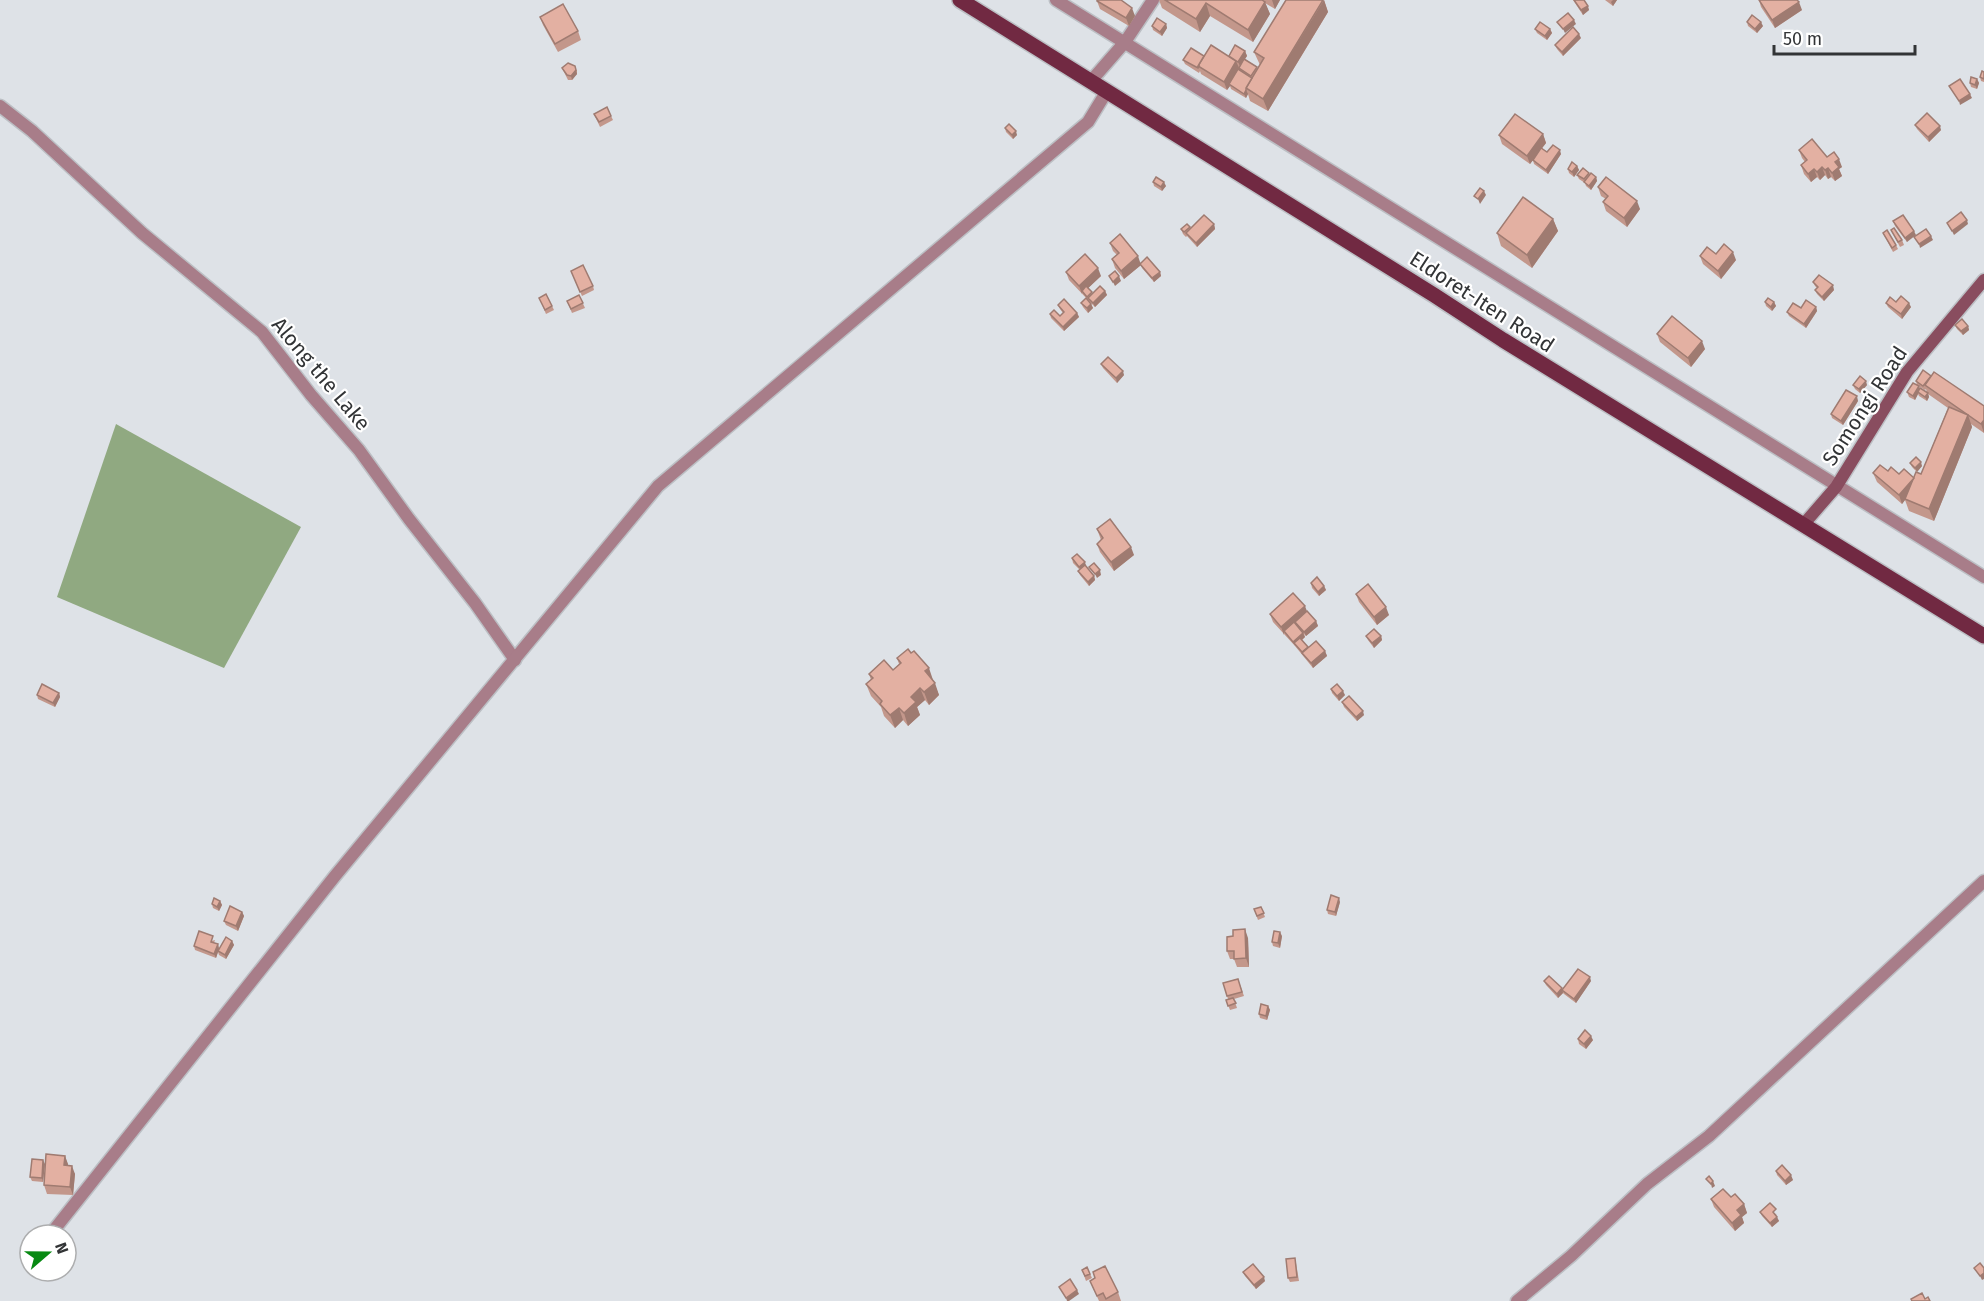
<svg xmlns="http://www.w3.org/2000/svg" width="1984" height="1301" viewBox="0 0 1984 1301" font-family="'Fira Sans',sans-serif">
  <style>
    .forest { fill: #90a981 }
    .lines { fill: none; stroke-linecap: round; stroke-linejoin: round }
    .street-casing { stroke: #bcbfc4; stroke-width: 15 }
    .secondary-casing { stroke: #bcbfc4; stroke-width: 15 }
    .primary-casing { stroke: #bcbfc4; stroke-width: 18 }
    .street { stroke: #a87d89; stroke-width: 12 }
    .secondary { stroke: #894d5f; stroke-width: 12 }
    .primary { stroke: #712942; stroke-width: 15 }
    .wall { fill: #c3978b }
    .shaded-wall { fill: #9f7b71 }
    .building { fill: #e3b0a2; stroke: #9f7b71; stroke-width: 1.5 }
    .labels { text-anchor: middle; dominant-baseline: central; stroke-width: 4.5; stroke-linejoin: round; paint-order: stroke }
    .street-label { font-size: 21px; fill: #323436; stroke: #fff }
  </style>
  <rect width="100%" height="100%" fill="#dee2e7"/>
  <polygon class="forest" points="116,424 301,527 224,668 57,597"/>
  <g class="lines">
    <defs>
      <g id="street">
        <polyline points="1056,0 1984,577"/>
        <polyline points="1091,81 1125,42 1153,0"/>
        <polyline points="0,106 32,131 142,233 262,332 311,395 359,450 409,519 475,603 515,660"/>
        <polyline points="50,1235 335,876 658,486 1088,122 1107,91"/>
        <polyline points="1517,1301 1571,1256 1647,1184 1709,1136 1984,881"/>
      </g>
      <polyline id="secondary" points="1803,525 1836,487 1907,372 1984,280"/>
      <polyline id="primary" points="960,0 1434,295 1503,340 1984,636"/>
    </defs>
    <use href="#street" class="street-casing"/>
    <use href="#secondary" class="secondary-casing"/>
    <use href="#primary" class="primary-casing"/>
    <use href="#street" class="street"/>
    <use href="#secondary" class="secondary"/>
    <use href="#primary" class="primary"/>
  </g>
  <g class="wall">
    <polygon points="1159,0 1280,0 1275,9 1265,3 1270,14 1253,42 1210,16 1200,32 1162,8"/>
    <polygon points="1324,0 1328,12 1268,111 1250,101 1248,94 1246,98 1231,89 1230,86 1227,90 1201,74 1200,71 1199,73 1185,64 1183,60 1204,56 1229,56 1245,51 1247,56 1245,59 1257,67 1258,69 1260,65 1254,52"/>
    <polygon points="1573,0 1584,0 1589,10 1583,15"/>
    <polygon points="1605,0 1617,0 1613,6"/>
    <polygon points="1759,0 1802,10 1775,28 1761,7"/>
    <polygon points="1097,1 1124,1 1124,2 1135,16 1129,26 1100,9"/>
    <polygon points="540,17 578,31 581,40 558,52 543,25"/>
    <polygon points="1747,22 1763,26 1757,33 1748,26"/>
    <polygon points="1166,24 1167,28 1162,36 1153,30 1152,26"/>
    <polygon points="1535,29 1550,29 1552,33 1547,40 1537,33"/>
    <polygon points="1581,38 1563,56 1557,49 1555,45"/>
    <polygon points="562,68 577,70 577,74 572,80 568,80"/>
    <polygon points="1984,72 1984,82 1981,81 1980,77"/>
    <polygon points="1977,79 1979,83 1977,89 1971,87 1970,83"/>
    <polygon points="594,114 611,116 613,120 600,127"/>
    <polygon points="1915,125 1941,130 1929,142 1917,129"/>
    <polygon points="1005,128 1017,135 1013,139 1006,132"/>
    <polygon points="1543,134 1546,143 1542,148 1547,152 1561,154 1548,174 1534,164 1533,160 1530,164 1502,144 1499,135"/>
    <polygon points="1799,150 1827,157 1842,167 1839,169 1842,176 1835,181 1831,177 1828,179 1825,175 1820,180 1817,177 1811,182 1804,174 1801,165 1805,162 1802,158"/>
    <polygon points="1577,166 1579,170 1574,177 1569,173 1568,169"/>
    <polygon points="1590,174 1596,177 1597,181 1591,190 1586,186 1585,183 1579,179 1577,175"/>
    <polygon points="1153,182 1166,186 1162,191 1154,186"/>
    <polygon points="1598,187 1640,209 1627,227 1606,211 1603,202 1606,199 1601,196"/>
    <polygon points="1553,219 1558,231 1532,268 1501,246 1497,233"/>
    <polygon points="1893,221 1914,231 1907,242 1895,226"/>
    <polygon points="1214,224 1215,229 1197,247 1187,236 1186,237 1183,234 1181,229"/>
    <polygon points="1891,230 1902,240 1904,245 1900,247"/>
    <polygon points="1883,233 1896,245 1898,249 1893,252"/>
    <polygon points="1110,243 1141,263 1160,272 1161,276 1154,282 1142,268 1141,265 1124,279 1115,268 1112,259 1117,255 1113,251"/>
    <polygon points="1716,254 1736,260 1721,279 1703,264 1700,256"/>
    <polygon points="571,271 593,286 594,290 582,296"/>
    <polygon points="1066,272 1101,276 1088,288 1092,294 1105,291 1107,295 1095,307 1090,302 1093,308 1088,313 1083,307 1081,303 1090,302 1089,301 1069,280"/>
    <polygon points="1813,282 1834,290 1824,301 1817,294 1815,290 1817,288 1815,286"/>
    <polygon points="579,295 585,308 572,313 567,301"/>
    <polygon points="541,302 552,306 554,310 546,314"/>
    <polygon points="1765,302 1774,302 1776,306 1772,311 1766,306"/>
    <polygon points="1896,302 1911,307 1902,319 1888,307 1886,303"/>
    <polygon points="1058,305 1077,313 1079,317 1064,331 1051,318 1050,314 1060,316 1063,313 1060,309"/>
    <polygon points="1816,307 1817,311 1806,328 1789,316 1787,312 1801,308"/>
    <polygon points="1955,325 1968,326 1969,330 1963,335 1957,329"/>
    <polygon points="1657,334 1705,349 1691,367 1660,342"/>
    <polygon points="1101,364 1124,375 1117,383 1103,368"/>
    <polygon points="1931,376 1984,406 1984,433 1971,424 1972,427 1934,521 1909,511 1905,500 1902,504 1877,482 1873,473 1888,471 1913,478 1917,472 1912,467 1910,463 1922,466 1917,472 1921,474 1948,408 1928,394 1929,397 1927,401 1919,396 1918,394 1915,400 1909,397 1907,392 1920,389 1927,393 1926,389 1925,390 1917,385 1916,381"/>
    <polygon points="1853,385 1867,385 1860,393 1855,389"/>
    <polygon points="1858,401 1843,425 1832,418 1831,414"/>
    <polygon points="1097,529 1134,555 1114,571 1100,552 1097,544 1101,540"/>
    <polygon points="1072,558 1086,566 1094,576 1095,580 1089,586 1080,575 1078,571 1080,570 1073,563"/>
    <polygon points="1311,583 1324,586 1326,590 1319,596 1312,588"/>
    <polygon points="1356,594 1389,615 1377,625 1359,602"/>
    <polygon points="1307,611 1316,621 1318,626 1306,636 1304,634 1305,637 1302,640 1308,648 1325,651 1327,656 1313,668 1295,646 1273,622 1270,614"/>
    <polygon points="1366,636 1381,636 1382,640 1374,648 1368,640"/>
    <polygon points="897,658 933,680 933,681 939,695 929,705 925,700 917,707 920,715 908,726 903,720 895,728 884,716 881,707 871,696 866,684 871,680 869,674 893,670 899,664"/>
    <polygon points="1331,689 1345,695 1339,701 1332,693"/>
    <polygon points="59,693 60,697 55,707 38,699 37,695"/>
    <polygon points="1342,702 1364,715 1357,721 1344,707"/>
    <polygon points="220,901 222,905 219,911 213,908 212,904"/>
    <polygon points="1340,902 1336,916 1328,914 1327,910"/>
    <polygon points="1261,907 1265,917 1258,920 1254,909"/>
    <polygon points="242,912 244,916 238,931 226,925 224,921"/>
    <polygon points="1282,936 1280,948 1273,946 1272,942"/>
    <polygon points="1248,938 1249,967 1237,967 1234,959 1230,959 1227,951"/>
    <polygon points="215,940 214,943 218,944 219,949 232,941 234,945 226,959 219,955 218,952 216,958 195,950 194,946"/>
    <polygon points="1238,979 1244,996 1234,999 1237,1008 1230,1010 1226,1000 1228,999 1223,983"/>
    <polygon points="1544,981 1563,990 1591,981 1576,1003 1564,994 1563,993 1558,998 1546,985"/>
    <polygon points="1268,1006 1270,1010 1267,1020 1260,1018 1259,1014"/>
    <polygon points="1578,1039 1593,1040 1586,1049 1579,1044"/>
    <polygon points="65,1156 68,1165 75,1174 73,1195 47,1194 44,1185"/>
    <polygon points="45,1164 43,1182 32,1181 30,1177"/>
    <polygon points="1776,1171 1793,1180 1786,1185 1777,1175"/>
    <polygon points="1731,1197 1744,1204 1747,1213 1742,1217 1744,1223 1735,1231 1714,1207 1711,1199"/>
    <polygon points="1760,1212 1777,1214 1775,1215 1779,1221 1772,1227 1762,1216"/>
    <polygon points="1296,1263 1299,1281 1290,1282 1288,1278"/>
    <polygon points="1087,1267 1092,1278 1086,1281 1082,1270"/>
    <polygon points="1093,1272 1118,1292 1121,1301 1099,1301 1090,1281 1095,1278"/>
    <polygon points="1243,1272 1265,1281 1256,1289 1245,1276"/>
  </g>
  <g class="shaded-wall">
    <polygon points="1272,0 1280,0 1275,9"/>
    <polygon points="1324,0 1328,12 1268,111 1263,99"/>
    <polygon points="1613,0 1617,0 1613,6 1611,2"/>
    <polygon points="1265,2 1270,14 1253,42 1248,30"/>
    <polygon points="1799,2 1802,10 1775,28 1772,20"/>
    <polygon points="1206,3 1210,16 1200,32 1196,19"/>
    <polygon points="1588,6 1589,10 1583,15 1581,10"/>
    <polygon points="1132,8 1135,16 1129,26 1126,18"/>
    <polygon points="1574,20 1576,24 1565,33 1563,29"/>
    <polygon points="1761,22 1763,26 1757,33 1755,29"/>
    <polygon points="1166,24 1167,28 1162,36 1160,32"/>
    <polygon points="1550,29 1552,33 1547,40 1545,36"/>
    <polygon points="1579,34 1581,38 1563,56 1562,52"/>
    <polygon points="1245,51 1247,56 1240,66 1238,62"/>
    <polygon points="1236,61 1240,70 1230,85 1229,84 1230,86 1227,90 1224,82"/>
    <polygon points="575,66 577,74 572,80 571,76"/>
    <polygon points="1977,79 1979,83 1977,89 1975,85"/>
    <polygon points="1246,90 1248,94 1246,98 1244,94"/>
    <polygon points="1970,94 1972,98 1960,105 1959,101"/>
    <polygon points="1940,126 1941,130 1929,142 1928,137"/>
    <polygon points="1016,131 1017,135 1013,139 1012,135"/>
    <polygon points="1543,134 1546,143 1530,164 1527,156"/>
    <polygon points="1560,150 1561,154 1548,174 1546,170"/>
    <polygon points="1839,159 1842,167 1839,169 1842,176 1835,181 1832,173 1835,162"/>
    <polygon points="1577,166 1579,170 1574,177 1572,172"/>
    <polygon points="1822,167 1825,175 1820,180 1817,172"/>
    <polygon points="1828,168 1831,177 1828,179 1825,170"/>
    <polygon points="1814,169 1817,177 1811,182 1808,174"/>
    <polygon points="1596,177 1597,181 1591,190 1589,186"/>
    <polygon points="1164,182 1166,186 1162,191 1161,187"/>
    <polygon points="1484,191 1486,195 1480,204 1478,199"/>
    <polygon points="1637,201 1640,209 1627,227 1624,218"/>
    <polygon points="1553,219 1558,231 1532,268 1527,255"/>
    <polygon points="1967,220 1968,224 1954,235 1952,231"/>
    <polygon points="1214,224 1215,229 1197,247 1196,243"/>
    <polygon points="1914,231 1916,235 1907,242 1905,238"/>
    <polygon points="1931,236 1933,240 1920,248 1919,244"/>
    <polygon points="1733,252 1736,260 1721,279 1718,271"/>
    <polygon points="1138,256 1141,265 1124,279 1121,271"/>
    <polygon points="1098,268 1101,276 1083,293 1082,291 1082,294 1079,286"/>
    <polygon points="1160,272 1161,276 1154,282 1152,278"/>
    <polygon points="1119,276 1121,281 1115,286 1113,282"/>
    <polygon points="1833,285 1834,290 1824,301 1822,297"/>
    <polygon points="1105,291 1107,295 1095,307 1093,303"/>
    <polygon points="1774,302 1776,306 1772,311 1771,307"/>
    <polygon points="1909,303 1911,307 1902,319 1901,314"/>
    <polygon points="1091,304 1093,308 1088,313 1087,308"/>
    <polygon points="1816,307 1817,311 1806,328 1804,324"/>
    <polygon points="1077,313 1079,317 1064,331 1063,327"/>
    <polygon points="1968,326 1969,330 1963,335 1961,331"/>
    <polygon points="1702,341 1705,349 1691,367 1688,358"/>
    <polygon points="1123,371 1124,375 1117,383 1116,378"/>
    <polygon points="1866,381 1867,385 1860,393 1859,389"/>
    <polygon points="1919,386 1920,390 1915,400 1913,396"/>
    <polygon points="1928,393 1929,397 1927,401 1925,397"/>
    <polygon points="1857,396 1858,401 1843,425 1841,421"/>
    <polygon points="1968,415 1972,427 1934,521 1929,509"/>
    <polygon points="1984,420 1984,433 1981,424"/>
    <polygon points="1921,462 1922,466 1917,472 1915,468"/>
    <polygon points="1914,478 1905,499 1905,500 1902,504 1899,495"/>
    <polygon points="1131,547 1134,555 1114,571 1111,562"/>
    <polygon points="1085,562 1086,566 1081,571 1079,567"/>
    <polygon points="1100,570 1101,575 1097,578 1095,574"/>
    <polygon points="1094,576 1095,580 1089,586 1088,582"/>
    <polygon points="1324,586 1326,590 1319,596 1318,592"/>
    <polygon points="1305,606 1308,614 1295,622 1296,624 1284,631 1284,635 1281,627"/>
    <polygon points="1386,607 1389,615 1377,625 1374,617"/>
    <polygon points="1316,621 1318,626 1306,636 1304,632"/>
    <polygon points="1303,633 1305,637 1296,645 1294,643 1295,646 1293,642"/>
    <polygon points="1381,636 1382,640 1374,648 1372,643"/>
    <polygon points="1325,651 1327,656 1313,668 1311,663"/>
    <polygon points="929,668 933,680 929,684 925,671"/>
    <polygon points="935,683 939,695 929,705 924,692"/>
    <polygon points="920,688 925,700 917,707 920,715 908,726 904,713 911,697"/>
    <polygon points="1343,691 1345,695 1339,701 1337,696"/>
    <polygon points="59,693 60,697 55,707 53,703"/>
    <polygon points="899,708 903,720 895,728 890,715"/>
    <polygon points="1363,711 1364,715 1357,721 1356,717"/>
    <polygon points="1339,898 1340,902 1336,916 1335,912"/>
    <polygon points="220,901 222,905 219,911 217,907"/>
    <polygon points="242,912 244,916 238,931 236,926"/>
    <polygon points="1245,929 1248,938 1249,967 1246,958"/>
    <polygon points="1280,932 1282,936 1280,948 1278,943"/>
    <polygon points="232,941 234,945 226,959 225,955"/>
    <polygon points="218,944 219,949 216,958 214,954"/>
    <polygon points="1590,977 1591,981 1576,1003 1574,999"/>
    <polygon points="1562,988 1563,993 1558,998 1557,994"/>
    <polygon points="1268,1006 1270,1010 1267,1020 1266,1016"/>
    <polygon points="1591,1036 1593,1040 1586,1049 1584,1044"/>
    <polygon points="65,1156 68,1164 67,1173 64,1165"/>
    <polygon points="43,1160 45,1164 43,1182 42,1178"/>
    <polygon points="72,1166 75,1174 73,1195 70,1187"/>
    <polygon points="1791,1175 1793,1180 1786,1185 1785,1181"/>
    <polygon points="1713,1181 1715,1186 1712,1188 1711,1184"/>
    <polygon points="1744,1204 1747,1213 1742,1217 1744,1223 1735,1231 1732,1223 1737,1210"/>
    <polygon points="1777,1217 1779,1221 1772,1227 1770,1223"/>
    <polygon points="1984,1273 1984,1279 1982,1280 1980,1276"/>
    <polygon points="1264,1277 1265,1281 1256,1289 1254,1285"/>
    <polygon points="1077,1290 1079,1294 1069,1301 1067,1301 1066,1298"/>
  </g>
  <g class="building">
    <polygon points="1097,0 1121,0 1132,8 1126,18 1097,1"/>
    <polygon points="1165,0 1262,0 1265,2 1248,30 1206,3 1196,19"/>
    <polygon points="1286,0 1323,0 1263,99 1246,88 1264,58 1254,52"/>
    <polygon points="1574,0 1584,0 1588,6 1581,10"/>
    <polygon points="1759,0 1797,0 1799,2 1772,20"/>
    <polygon points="563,4 578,31 555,44 540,17"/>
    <polygon points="1568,13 1574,20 1563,29 1557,22"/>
    <polygon points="1752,15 1761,22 1755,29 1747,22"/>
    <polygon points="1157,18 1166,24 1160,32 1152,26"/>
    <polygon points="1540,22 1550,29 1545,36 1535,29"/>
    <polygon points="1573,27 1579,34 1562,52 1555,45"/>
    <polygon points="1211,45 1236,61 1224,82 1198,66"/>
    <polygon points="1235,45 1245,51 1238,62 1229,56"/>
    <polygon points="1191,48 1204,56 1198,66 1199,66 1198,68 1183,60"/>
    <polygon points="1244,59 1257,67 1251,76 1239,68"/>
    <polygon points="568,63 575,66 576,70 571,76 567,75 562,68"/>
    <polygon points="1238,69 1252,78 1246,88 1246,90 1244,94 1229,84"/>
    <polygon points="1982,71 1984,72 1984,79 1980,77"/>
    <polygon points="1971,77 1977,79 1975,85 1970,83"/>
    <polygon points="1960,79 1970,94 1959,101 1949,86"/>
    <polygon points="607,107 611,116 599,122 594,114"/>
    <polygon points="1927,113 1940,126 1928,137 1915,125"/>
    <polygon points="1515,114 1543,134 1527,156 1499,135"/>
    <polygon points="1009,124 1016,131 1012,135 1005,128"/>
    <polygon points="1812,139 1827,157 1834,152 1839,159 1835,162 1839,167 1832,173 1828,168 1825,170 1822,167 1817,172 1814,169 1808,174 1801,165 1807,160 1799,150"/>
    <polygon points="1553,145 1560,150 1546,170 1533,160 1541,148 1547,152"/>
    <polygon points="1572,162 1577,166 1572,172 1568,169"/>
    <polygon points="1583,168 1589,173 1584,179 1577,175"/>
    <polygon points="1591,173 1596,177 1589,186 1584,182"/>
    <polygon points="1156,177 1164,182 1161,187 1153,182"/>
    <polygon points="1606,177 1637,201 1624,218 1603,202 1608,196 1598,187"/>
    <polygon points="1480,188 1484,191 1478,199 1474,196"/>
    <polygon points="1523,197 1553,219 1527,255 1497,233"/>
    <polygon points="1961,212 1967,220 1952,231 1947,223"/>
    <polygon points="1204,215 1214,224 1196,243 1186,233"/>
    <polygon points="1903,215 1914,231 1905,238 1893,221"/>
    <polygon points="1187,224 1190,227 1184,232 1181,229"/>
    <polygon points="1894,228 1902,240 1898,242 1891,230"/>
    <polygon points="1926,229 1931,236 1919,244 1914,237"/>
    <polygon points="1887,230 1896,245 1892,248 1883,233"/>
    <polygon points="1120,234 1138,256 1121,271 1112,259 1119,253 1110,243"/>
    <polygon points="1724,244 1733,252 1718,271 1700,256 1707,247 1716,254"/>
    <polygon points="1085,254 1098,268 1079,286 1066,272"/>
    <polygon points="1147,257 1160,272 1152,278 1140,264"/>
    <polygon points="583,265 593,286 580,292 571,271"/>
    <polygon points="1115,271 1119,276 1113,282 1109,276"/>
    <polygon points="1819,275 1833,285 1822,297 1815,290 1818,287 1813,282"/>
    <polygon points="1086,286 1092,292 1087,297 1082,291"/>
    <polygon points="1100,286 1105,291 1093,303 1088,298"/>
    <polygon points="546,294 552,306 545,310 539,298"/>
    <polygon points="579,295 583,303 571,309 567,301"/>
    <polygon points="1901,296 1909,303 1901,314 1886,303 1890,297 1896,302"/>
    <polygon points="1086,298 1091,304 1087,308 1081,303"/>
    <polygon points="1768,298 1774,302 1771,307 1765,302"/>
    <polygon points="1064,299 1077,313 1063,327 1050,314 1054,310 1060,316 1064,312 1058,305"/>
    <polygon points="1806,300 1816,307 1804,324 1787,312 1793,303 1801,308"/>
    <polygon points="1672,316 1702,341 1688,358 1657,334"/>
    <polygon points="1962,319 1968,326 1961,331 1955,325"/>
    <polygon points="1108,357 1123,371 1116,378 1101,364"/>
    <polygon points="1923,370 1931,376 1923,386 1916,381"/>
    <polygon points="1934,372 1984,406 1984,420 1981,424 1925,385"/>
    <polygon points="1860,376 1866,381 1859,389 1853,385"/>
    <polygon points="1913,383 1919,386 1913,396 1907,392"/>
    <polygon points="1920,388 1928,393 1925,397 1918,392"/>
    <polygon points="1846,390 1857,396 1841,421 1831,414"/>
    <polygon points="1949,407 1968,415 1929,509 1905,499 1916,472 1921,474"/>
    <polygon points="1916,457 1921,462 1915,468 1910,463"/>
    <polygon points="1880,465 1888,471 1891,467 1899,474 1904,469 1914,478 1899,495 1873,473"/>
    <polygon points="1110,519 1131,547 1111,562 1097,544 1103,538 1097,529"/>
    <polygon points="1077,554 1085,562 1079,567 1072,558"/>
    <polygon points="1094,563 1100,570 1095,574 1089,567"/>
    <polygon points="1085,565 1094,576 1088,582 1078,571"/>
    <polygon points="1317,577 1324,586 1318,592 1311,583"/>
    <polygon points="1368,584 1386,607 1374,617 1356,594"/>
    <polygon points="1293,593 1305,606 1281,627 1270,614"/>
    <polygon points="1307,611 1316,621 1304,632 1295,622"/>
    <polygon points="1294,622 1303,633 1293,642 1284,631"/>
    <polygon points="1374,629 1381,636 1372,643 1366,636"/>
    <polygon points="1300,638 1308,647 1302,652 1294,643"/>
    <polygon points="1316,641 1325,651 1311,663 1302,653"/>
    <polygon points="908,649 911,653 914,651 929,668 925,671 935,683 924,692 920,688 911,697 916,702 904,713 899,708 890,715 880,704 882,701 866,684 873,678 869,674 884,660 893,670 901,663 897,658"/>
    <polygon points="42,684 59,693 53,703 37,695"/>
    <polygon points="1337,684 1343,691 1337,696 1331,689"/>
    <polygon points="1349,696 1363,711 1356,717 1342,702"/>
    <polygon points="1331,895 1339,898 1335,912 1327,910"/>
    <polygon points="214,898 220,901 217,907 212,904"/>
    <polygon points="230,906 242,912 236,926 224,921"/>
    <polygon points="1261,907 1264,913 1257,916 1254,909"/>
    <polygon points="1245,929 1246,958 1234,959 1234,951 1227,951 1227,937 1233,936 1233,930"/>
    <polygon points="199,931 213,936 211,942 218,944 214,954 194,946"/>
    <polygon points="1274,931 1280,932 1278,943 1272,942"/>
    <polygon points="226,937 232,941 225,955 218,951"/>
    <polygon points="1578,969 1590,977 1574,999 1562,990"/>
    <polygon points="1549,976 1562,988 1557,994 1544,981"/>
    <polygon points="1238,979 1242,992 1227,996 1223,983"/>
    <polygon points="1233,998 1236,1003 1228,1006 1226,1000"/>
    <polygon points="1261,1004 1268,1006 1266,1016 1259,1014"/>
    <polygon points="1585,1030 1591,1036 1584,1044 1578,1039"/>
    <polygon points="46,1154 65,1156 64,1165 72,1166 70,1187 44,1185"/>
    <polygon points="32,1159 43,1160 42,1178 30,1177"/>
    <polygon points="1782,1165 1791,1175 1785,1181 1776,1171"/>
    <polygon points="1709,1176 1713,1181 1711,1184 1706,1179"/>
    <polygon points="1723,1189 1731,1197 1735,1194 1744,1204 1737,1210 1741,1215 1732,1223 1711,1199"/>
    <polygon points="1770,1203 1776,1209 1773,1212 1777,1217 1770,1223 1760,1212"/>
    <polygon points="1295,1258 1297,1277 1288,1278 1286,1259"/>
    <polygon points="1980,1263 1984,1268 1984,1273 1980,1276 1974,1268"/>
    <polygon points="1253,1264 1264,1277 1254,1285 1243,1272"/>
    <polygon points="1105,1266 1118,1292 1106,1299 1103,1293 1097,1296 1090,1281 1095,1278 1093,1272"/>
    <polygon points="1087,1267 1090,1274 1085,1276 1082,1270"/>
    <polygon points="1070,1279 1077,1290 1066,1298 1059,1287"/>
    <polygon points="1922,1293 1925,1299 1928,1297 1930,1301 1912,1301 1911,1299"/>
  </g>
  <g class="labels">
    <g class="street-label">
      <text transform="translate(1482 302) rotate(33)">Eldoret-Iten Road</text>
      <text transform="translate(321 374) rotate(50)">Along the Lake</text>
      <text transform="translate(1865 406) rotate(-57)">Somongi Road</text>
    </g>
  </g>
  <g transform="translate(48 1253) rotate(70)"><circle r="28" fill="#ffffff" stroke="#adaeaf" stroke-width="1.5"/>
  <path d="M0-4.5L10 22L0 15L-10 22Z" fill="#078912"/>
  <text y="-9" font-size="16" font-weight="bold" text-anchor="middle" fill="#323436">N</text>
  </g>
  <path d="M1774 45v9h141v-9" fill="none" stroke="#323436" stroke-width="3"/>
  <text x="1783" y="45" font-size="18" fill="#323436" stroke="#ffffff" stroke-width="4.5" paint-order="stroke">50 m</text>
</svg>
